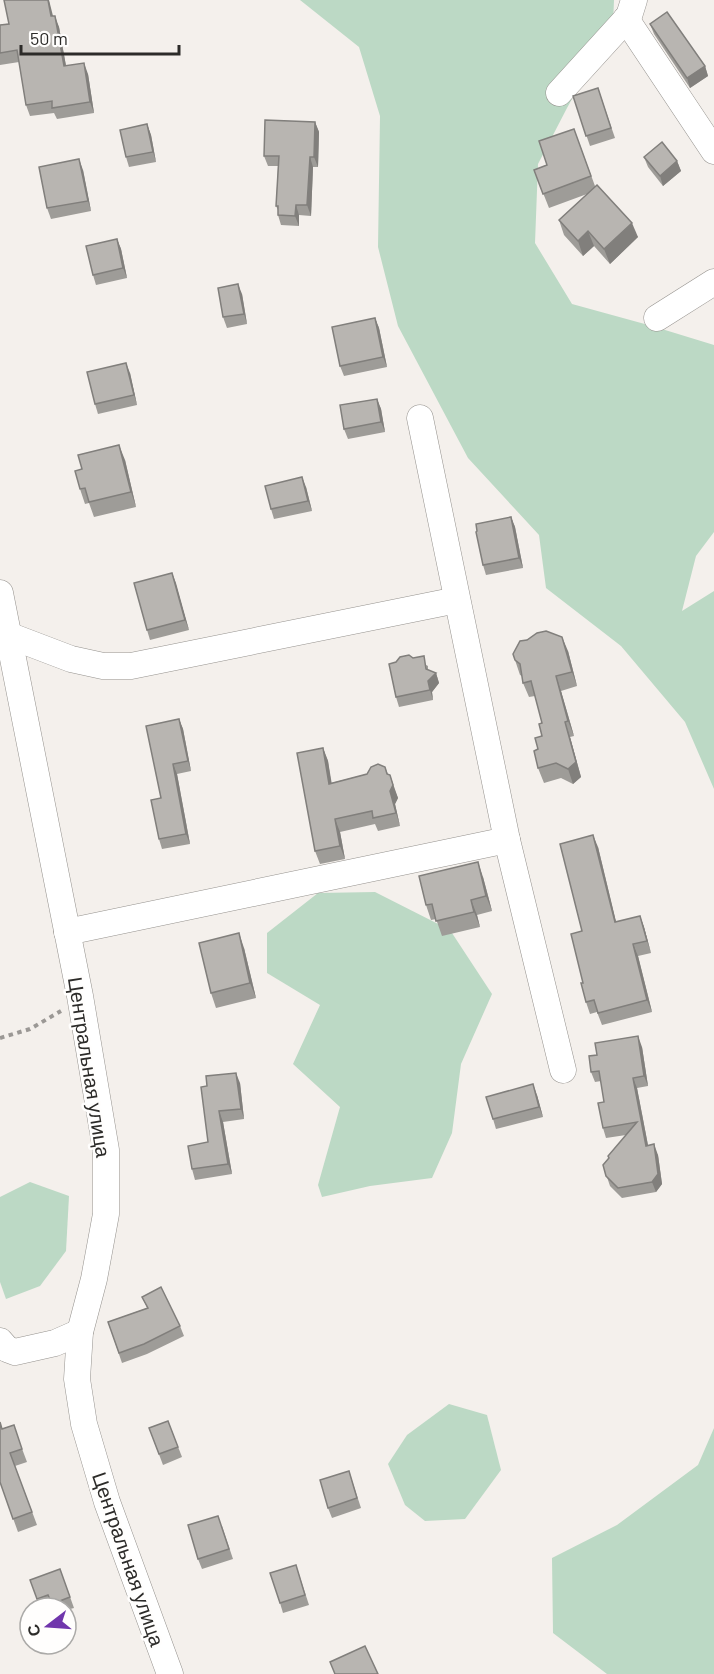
<svg xmlns="http://www.w3.org/2000/svg" width="714" height="1674" viewBox="0 0 714 1674" font-family="Barlow,sans-serif">
  <style>
    .green { fill: #bcd9c5 }
    .lines { fill: none; stroke-linecap: round; stroke-linejoin: round }
    .minor-casing { stroke: #95928e; stroke-width: 27 }
    .path { stroke: #9b9895; stroke-width: 4; stroke-dasharray: 4.5 4.5; stroke-linecap: butt }
    .minor { stroke: #fff; stroke-width: 26 }
    .wall { fill: #9e9c98 }
    .shaded-wall { fill: #817f7c }
    .building { fill: #b8b5b1; stroke: #817f7c; stroke-width: 1.5 }
    .labels { text-anchor: middle; dominant-baseline: central; stroke-width: 5; stroke-linejoin: round; paint-order: stroke }
    .street-label { font-size: 20px; fill: #2c2b29; stroke: #fffefd }
  </style>
  <rect width="100%" height="100%" fill="#f4f0ec"/>
  <g class="green">
    <polygon points="300,0 614,0 613,25 567,108 538,164 535,243 572,304 652,326 714,345 714,532 696,556 682,611 714,591 714,789 685,722 621,646 546,588 539,535 468,458 398,326 378,247 380,116 359,47"/>
    <polygon points="375,892 450,930 492,994 461,1064 452,1133 432,1178 370,1186 322,1197 318,1185 340,1107 293,1064 320,1005 267,973 267,933 318,893"/>
    <polygon points="30,1182 69,1196 66,1251 40,1286 6,1299 0,1282 0,1197"/>
    <polygon points="449,1404 487,1415 501,1470 465,1519 425,1521 405,1505 388,1464 407,1435"/>
    <polygon points="714,1428 714,1674 607,1674 553,1633 552,1558 617,1525 698,1465"/>
  </g>
  <g class="lines">
    <defs>
      <g id="minor">
        <polyline points="626,19 714,151"/>
        <polyline points="559,93 629,16 634,0"/>
        <polyline points="657,318 714,282"/>
        <polyline points="420,418 507,840 563,1070"/>
        <polyline points="0,593 80,996 106,1150 106,1214 94,1279 80,1332 77,1379 84,1424 107,1502 170,1674"/>
        <polyline points="8,635 71,659 103,666 131,666 457,600"/>
        <polyline points="67,932 507,840"/>
        <polyline points="0,1341 7,1349 15,1352 55,1343 80,1332"/>
      </g>
    </defs>
    <use href="#minor" class="minor-casing"/>
    <polyline class="path" points="0,1038 30,1029 61,1011"/>
    <use href="#minor" class="minor"/>
  </g>
  <g class="wall">
    <polygon points="53,16 59,27 66,66 88,74 94,113 57,119 54,113 30,116 26,105 19,62 0,65 0,25"/>
    <polygon points="650,24 705,66 708,76 690,88 654,34"/>
    <polygon points="598,88 615,138 590,146 573,96"/>
    <polygon points="315,122 319,132 318,167 313,167 311,216 299,215 299,226 281,225 278,215 278,210 276,206 278,166 268,166 264,156"/>
    <polygon points="147,124 151,135 156,162 129,167 126,157"/>
    <polygon points="574,129 595,186 638,237 610,264 594,246 583,256 564,235 559,220 587,194 549,208 534,170 547,165"/>
    <polygon points="644,157 677,161 681,171 663,186 648,167"/>
    <polygon points="83,170 91,211 51,219 47,208"/>
    <polygon points="117,239 121,249 127,278 96,285 93,275"/>
    <polygon points="242,294 247,324 227,328 223,317"/>
    <polygon points="375,318 379,328 387,367 344,376 340,366"/>
    <polygon points="130,373 137,405 98,414 95,404"/>
    <polygon points="377,399 381,409 385,432 348,439 344,429"/>
    <polygon points="125,460 136,507 94,517 89,503 85,504 80,489"/>
    <polygon points="306,487 312,511 274,519 271,509"/>
    <polygon points="511,517 515,527 523,568 486,575 483,565"/>
    <polygon points="172,573 189,630 150,640 147,630"/>
    <polygon points="568,651 577,686 561,691 574,736 570,737 581,777 573,784 561,778 544,783 538,768 538,749 542,736 542,723 535,696 529,697 523,683 522,676 520,675 513,654"/>
    <polygon points="413,658 428,666 428,670 436,673 439,683 432,692 433,700 399,707 396,697"/>
    <polygon points="179,719 183,729 191,771 177,774 190,844 162,849 159,839"/>
    <polygon points="323,748 328,761 331,783 367,774 385,767 398,798 395,804 400,826 378,831 375,824 340,832 345,859 320,864 315,851"/>
    <polygon points="598,847 616,922 640,916 644,927 651,953 638,956 652,1012 602,1025 597,1012 590,1014 586,1002 583,983 582,931"/>
    <polygon points="483,877 492,911 477,915 480,927 442,936 436,919 431,920 426,905"/>
    <polygon points="244,948 256,998 216,1008 211,993"/>
    <polygon points="642,1047 648,1086 637,1088 648,1145 658,1155 662,1184 656,1192 622,1198 610,1186 603,1165 626,1135 606,1138 603,1128 604,1102 601,1081 595,1082 591,1072 597,1055"/>
    <polygon points="240,1083 244,1119 223,1122 232,1174 195,1180 192,1169 208,1142 207,1086"/>
    <polygon points="537,1095 543,1117 496,1129 493,1119"/>
    <polygon points="142,1297 180,1326 184,1336 147,1354 122,1363 108,1322 147,1308"/>
    <polygon points="168,1421 182,1457 163,1465 149,1428"/>
    <polygon points="2,1429 18,1438 27,1462 15,1466 37,1525 18,1532 0,1482"/>
    <polygon points="349,1471 361,1508 332,1518 328,1508"/>
    <polygon points="222,1526 233,1559 202,1569 198,1559"/>
    <polygon points="296,1565 309,1605 283,1613 280,1603"/>
    <polygon points="60,1569 74,1608 66,1610 66,1608 53,1608 52,1605 44,1608 40,1608 37,1599"/>
  </g>
  <g class="shaded-wall">
    <polygon points="48,0 49,0 56,28 51,16"/>
    <polygon points="55,16 59,27 68,77 64,66"/>
    <polygon points="84,63 88,74 94,113 90,102"/>
    <polygon points="705,66 708,76 690,88 687,78"/>
    <polygon points="315,122 319,132 318,167 314,157"/>
    <polygon points="147,124 151,135 156,162 153,152"/>
    <polygon points="310,157 313,167 311,216 307,205"/>
    <polygon points="79,159 83,170 91,211 88,201"/>
    <polygon points="677,161 681,171 663,186 660,176"/>
    <polygon points="296,205 299,215 299,226 295,216"/>
    <polygon points="632,223 638,237 610,264 604,249"/>
    <polygon points="588,231 594,246 583,256 578,241"/>
    <polygon points="117,239 121,249 127,278 123,268"/>
    <polygon points="238,284 242,294 247,324 244,314"/>
    <polygon points="375,318 379,328 387,367 383,357"/>
    <polygon points="126,363 130,373 137,405 134,395"/>
    <polygon points="377,399 381,409 385,432 381,422"/>
    <polygon points="119,445 125,460 136,507 131,492"/>
    <polygon points="302,477 306,487 312,511 308,501"/>
    <polygon points="511,517 515,527 523,568 519,558"/>
    <polygon points="172,573 176,583 189,630 185,620"/>
    <polygon points="562,637 568,651 577,686 572,672"/>
    <polygon points="436,673 439,683 432,692 433,700 430,690 428,681"/>
    <polygon points="556,676 561,691 574,736 568,721"/>
    <polygon points="179,719 183,729 191,771 188,761"/>
    <polygon points="565,722 570,737 581,777 573,784 568,769"/>
    <polygon points="323,748 328,761 334,797 329,784"/>
    <polygon points="173,764 177,774 190,844 186,834"/>
    <polygon points="390,775 398,798 395,804 400,826 396,813 390,791"/>
    <polygon points="335,819 340,832 345,859 340,846"/>
    <polygon points="593,835 598,847 619,934 615,922"/>
    <polygon points="478,862 483,877 492,911 486,896"/>
    <polygon points="471,900 477,915 480,927 474,912"/>
    <polygon points="640,916 644,927 651,953 647,941"/>
    <polygon points="239,933 244,948 256,998 250,983"/>
    <polygon points="633,944 638,956 652,1012 647,1000"/>
    <polygon points="638,1036 642,1047 648,1086 644,1076"/>
    <polygon points="236,1073 240,1083 244,1119 241,1109"/>
    <polygon points="633,1078 637,1088 650,1156 646,1146"/>
    <polygon points="533,1084 537,1095 543,1117 539,1107"/>
    <polygon points="219,1111 223,1122 232,1174 228,1164"/>
    <polygon points="654,1144 658,1155 662,1184 656,1192 652,1182"/>
  </g>
  <g class="building">
    <polygon points="4,0 48,0 51,16 55,16 64,66 84,63 90,102 52,108 52,101 26,105 17,50 0,53 0,25 9,24"/>
    <polygon points="667,12 705,66 687,78 650,24"/>
    <polygon points="598,88 611,128 586,136 573,96"/>
    <polygon points="265,120 315,122 314,157 310,157 307,205 296,205 295,216 278,215 278,206 276,206 279,156 264,156"/>
    <polygon points="147,124 153,152 126,157 120,130"/>
    <polygon points="574,129 591,176 543,194 534,170 547,165 539,141"/>
    <polygon points="662,142 677,161 660,176 644,157"/>
    <polygon points="79,159 88,201 47,208 39,167"/>
    <polygon points="597,185 632,223 604,249 588,231 578,241 559,220"/>
    <polygon points="117,239 123,268 93,275 86,246"/>
    <polygon points="238,284 244,314 223,317 218,288"/>
    <polygon points="375,318 383,357 340,366 332,327"/>
    <polygon points="126,363 134,395 95,404 87,372"/>
    <polygon points="377,399 381,422 344,429 340,405"/>
    <polygon points="119,445 131,492 89,502 85,488 80,489 75,471 82,469 78,455"/>
    <polygon points="302,477 308,501 271,509 265,486"/>
    <polygon points="511,517 519,558 483,565 476,532 477,531 476,524"/>
    <polygon points="172,573 185,620 147,630 134,583"/>
    <polygon points="546,631 562,637 572,672 556,676 568,721 565,722 576,762 568,769 556,763 538,768 534,751 538,749 535,738 542,736 539,724 542,723 531,681 523,683 520,664 515,660 513,654 520,641 527,640 537,633"/>
    <polygon points="409,655 413,658 424,656 426,669 436,673 428,681 430,690 396,697 389,664 396,662 400,657"/>
    <polygon points="179,719 188,761 173,764 186,834 159,839 151,800 161,798 146,726"/>
    <polygon points="323,748 329,784 367,774 371,767 378,764 385,767 387,774 390,775 393,785 390,791 396,813 373,818 372,811 335,819 340,846 315,851 297,753"/>
    <polygon points="593,835 615,922 640,916 647,941 633,944 647,1000 598,1013 594,1000 586,1002 581,983 583,983 571,934 582,931 560,844"/>
    <polygon points="478,862 486,896 471,900 474,912 436,921 432,904 426,905 419,876"/>
    <polygon points="239,933 250,983 211,993 199,943"/>
    <polygon points="638,1036 644,1076 633,1078 646,1146 654,1144 658,1174 652,1182 618,1188 606,1176 603,1165 609,1158 608,1156 637,1122 603,1128 598,1103 604,1102 599,1071 591,1072 589,1056 597,1055 595,1043"/>
    <polygon points="236,1073 241,1109 219,1111 228,1164 192,1169 188,1146 208,1142 201,1087 207,1086 206,1076"/>
    <polygon points="533,1084 539,1107 493,1119 486,1097"/>
    <polygon points="161,1287 180,1326 144,1344 119,1353 108,1322 148,1308 142,1297"/>
    <polygon points="168,1421 178,1447 159,1454 149,1428"/>
    <polygon points="0,1422 2,1429 14,1425 22,1449 10,1453 32,1512 13,1519 0,1482"/>
    <polygon points="349,1471 357,1498 328,1508 320,1480"/>
    <polygon points="218,1516 229,1549 198,1559 188,1525"/>
    <polygon points="296,1565 305,1595 280,1603 270,1573"/>
    <polygon points="60,1569 70,1597 52,1604 48,1595 37,1599 30,1580"/>
    <polygon points="365,1646 378,1674 335,1674 330,1662"/>
  </g>
  <g class="labels">
    <g class="street-label">
      <text transform="translate(90 1067) rotate(81)">Центральная улица</text>
      <text transform="translate(129 1559) rotate(71)">Центральная улица</text>
    </g>
  </g>
  <g transform="translate(48 1626) rotate(253)"><circle r="28" fill="#fffefd" stroke="#abaaa8" stroke-width="1.5"/>
  <path d="M0-4.5L10 22L0 15L-10 22Z" fill="#7036ac"/>
  <text y="-9" font-size="16" font-weight="bold" text-anchor="middle" fill="#2c2b29">С</text>
  </g>
  <path d="M21 45v9h158v-9" fill="none" stroke="#2c2b29" stroke-width="3"/>
  <text x="30" y="45" font-size="18" fill="#2c2b29" stroke="#fffefd" stroke-width="4.5" paint-order="stroke">50 m</text>
</svg>
